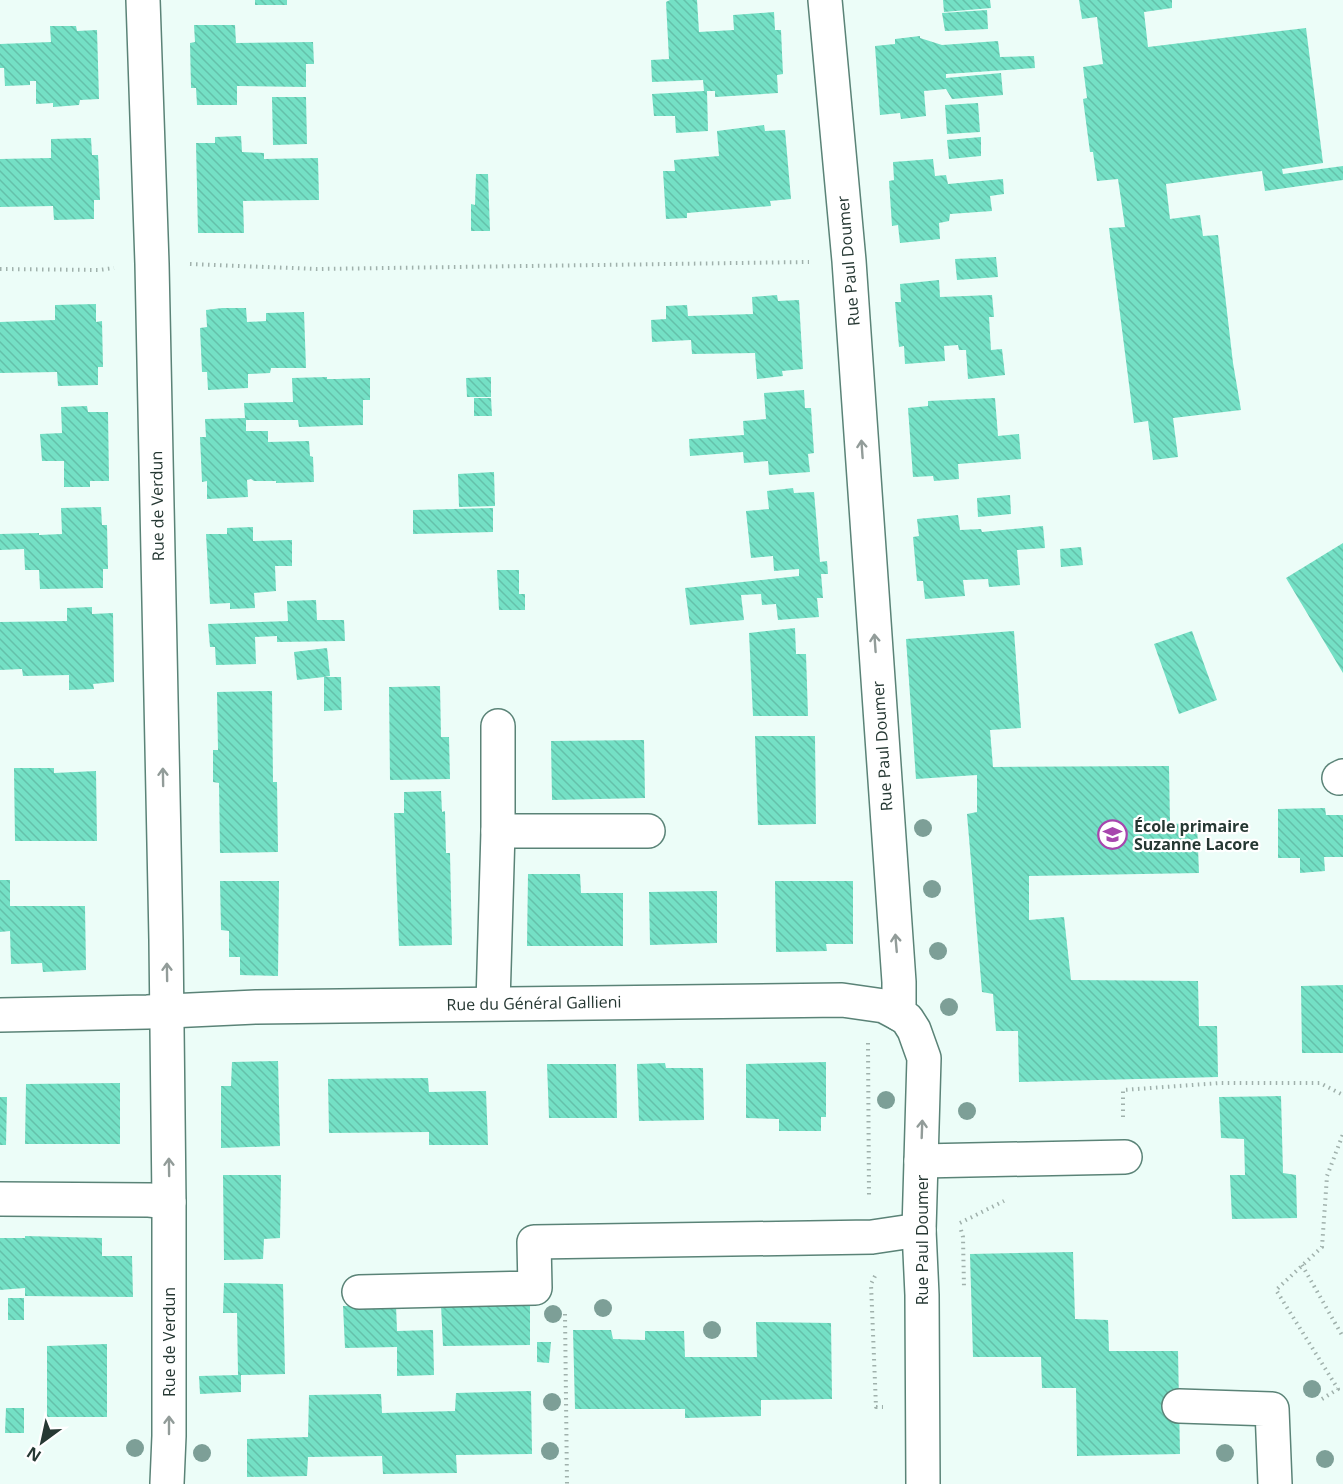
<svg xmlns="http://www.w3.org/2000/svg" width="1343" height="1484" viewBox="0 0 1343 1484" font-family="'Open Sans',sans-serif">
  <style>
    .building { fill: url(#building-back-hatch) }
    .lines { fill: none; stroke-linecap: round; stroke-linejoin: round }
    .minor-casing { stroke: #5a8377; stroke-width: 36 }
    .path { stroke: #a0b1ac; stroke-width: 4; stroke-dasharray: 1.5 4.5; stroke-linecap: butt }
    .minor { stroke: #fff; stroke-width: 33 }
    .tree { fill: #7d9f97 }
    .oneway { stroke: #929c99 }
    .labels { text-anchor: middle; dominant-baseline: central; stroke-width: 4.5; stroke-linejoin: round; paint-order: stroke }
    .street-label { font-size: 16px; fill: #263833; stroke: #fff }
    .poi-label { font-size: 16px; font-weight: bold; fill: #263833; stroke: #fff; text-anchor: start }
  </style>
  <defs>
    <pattern id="building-back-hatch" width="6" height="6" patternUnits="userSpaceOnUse" patternTransform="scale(1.5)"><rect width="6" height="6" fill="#74e0c5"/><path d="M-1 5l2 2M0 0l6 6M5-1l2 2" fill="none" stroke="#64c1aa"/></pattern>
  </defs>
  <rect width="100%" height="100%" fill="#ecfdf8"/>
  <g class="building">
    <rect x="255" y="0" width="32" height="5"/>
    <polygon points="670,0 697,0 699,32 734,30 733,15 774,12 775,30 781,30 782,53 783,74 777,75 778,93 715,97 715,91 707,91 708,131 676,133 675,116 654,116 652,94 704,91 703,80 652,82 651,60 669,59 666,2"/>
    <polygon points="943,0 990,0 991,8 944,12"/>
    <polygon points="1079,0 1172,0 1172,8 1144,12 1148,47 1306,28 1323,163 1282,169 1283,174 1343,166 1343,180 1265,191 1262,171 1166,184 1170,219 1200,215 1203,236 1218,235 1233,363 1241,410 1173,418 1178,457 1153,460 1148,421 1134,423 1109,228 1125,227 1118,179 1097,181 1093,152 1090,152 1083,99 1087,98 1083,67 1103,64 1097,17 1082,19"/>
    <polygon points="987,10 988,29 945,31 942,13"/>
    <polygon points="194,25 235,25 236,43 313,42 314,64 306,64 306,87 237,86 237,105 197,105 196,88 191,88 190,43 195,42"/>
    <polygon points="50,26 76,26 77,31 97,30 99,99 80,100 79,105 53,107 53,103 36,104 36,81 30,81 30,85 5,86 4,68 0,68 0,44 51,42"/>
    <polygon points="920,36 920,38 942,45 998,41 1000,57 1034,56 1035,68 946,74 946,78 1001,73 1003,95 952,99 946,89 924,91 926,116 901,119 900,113 880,115 875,46 895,44 895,39"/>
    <polygon points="272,97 306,97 307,144 273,145"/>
    <polygon points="978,103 980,132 947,134 945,105"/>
    <polygon points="764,125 765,131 785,130 791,199 770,201 771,206 687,213 687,218 666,219 663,171 675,171 674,160 719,156 717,131"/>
    <polygon points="241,136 242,152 264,153 264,159 318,158 319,200 243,201 244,233 198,233 196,143 215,143 215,137"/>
    <polygon points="981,137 981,156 949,159 947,140"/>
    <polygon points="91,138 92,155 98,155 100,200 94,200 94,219 54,220 53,206 0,207 0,159 51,158 51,139"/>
    <polygon points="933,159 935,176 946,175 948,184 1003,179 1004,194 990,196 992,211 950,214 949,221 939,223 940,239 900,243 898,225 892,226 889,181 894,180 893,162"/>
    <polygon points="476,174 488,174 490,231 471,231 471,204 475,205"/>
    <polygon points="996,257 998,277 957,280 955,259"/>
    <polygon points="939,280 940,297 992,295 994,317 989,317 991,350 1002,349 1005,375 968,379 966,350 959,350 958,345 944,346 945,361 905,364 904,346 899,347 895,302 901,302 900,284"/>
    <polygon points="777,295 778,301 799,300 803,369 782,371 783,376 757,379 755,353 692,354 691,340 652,342 651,320 666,319 666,306 687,305 688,316 753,314 752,297"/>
    <polygon points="96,304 96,322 102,321 103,367 98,367 98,385 58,386 57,372 0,373 0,322 55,320 55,305"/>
    <polygon points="222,308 246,308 247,322 266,321 266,313 304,312 306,368 271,368 270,373 248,374 248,388 208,390 207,372 202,372 200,328 207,327 206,310"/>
    <polygon points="327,377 327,379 337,379 370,378 370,400 363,400 363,425 299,427 298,420 246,420 246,431 268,431 268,442 309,441 310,456 313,457 314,482 276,483 276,481 254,481 251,479 247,480 248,497 207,499 207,481 202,482 200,437 206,437 205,419 245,418 244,403 293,402 292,378"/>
    <polygon points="491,377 491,397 467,397 466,378"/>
    <polygon points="804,390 805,408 811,408 814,453 808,454 810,472 769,475 768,461 744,463 743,452 690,456 689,439 744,435 743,421 766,419 764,393"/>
    <polygon points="474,398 491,398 492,416 474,416"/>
    <polygon points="995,398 998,436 1019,434 1021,459 958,464 959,479 934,481 933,476 913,477 908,408 928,406 928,401"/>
    <polygon points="87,406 88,412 108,412 109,481 90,481 90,487 64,487 64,461 42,461 40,434 62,433 61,407"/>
    <polygon points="494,472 495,506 459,507 458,474"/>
    <polygon points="793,488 794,493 814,492 820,562 827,561 828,574 821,574 823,598 817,598 819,617 778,620 776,604 762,605 761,594 741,595 744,620 690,625 685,588 799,576 799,569 774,571 773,556 751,558 746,511 769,509 767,491"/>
    <polygon points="1010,495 1011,514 978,517 977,498"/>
    <polygon points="101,507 102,525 107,525 108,569 103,569 103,588 40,589 39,570 25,570 24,549 0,550 0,534 39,533 39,535 62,534 61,508"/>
    <polygon points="493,508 493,532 413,534 413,510"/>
    <polygon points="958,515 960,530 981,529 982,532 1043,526 1045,548 1017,550 1020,585 989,587 988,579 963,580 965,596 925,599 923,581 917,581 913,537 919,536 917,519"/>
    <polygon points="253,527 253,541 292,540 292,566 275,566 276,591 254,593 255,608 230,609 230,603 210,604 206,534 227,534 227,528"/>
    <polygon points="1343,543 1343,673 1286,578"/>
    <polygon points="1081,547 1083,565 1061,567 1060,549"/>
    <polygon points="497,570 519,570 519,594 525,594 525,610 499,610"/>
    <polygon points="316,600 317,620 344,620 345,641 277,642 277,636 255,637 256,664 216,665 215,647 210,647 208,624 288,621 287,601"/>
    <polygon points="92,607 92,614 113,613 114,682 93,684 94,689 69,690 69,675 23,676 22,669 0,670 0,622 67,621 67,608"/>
    <polygon points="795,628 796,654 806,654 808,716 753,716 749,633"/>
    <polygon points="1014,631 1021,728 990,730 993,767 1169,766 1170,824 1197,823 1199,873 1029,876 1029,920 1064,917 1071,980 1198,981 1199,1026 1217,1026 1218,1077 1019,1082 1018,1031 996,1031 993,994 982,992 967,814 977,812 977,775 916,779 906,639"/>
    <polygon points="1192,631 1217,700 1179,714 1154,644"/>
    <polygon points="327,648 330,676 324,677 341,677 342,710 324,711 324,677 297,680 294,652"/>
    <polygon points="440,686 441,737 449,737 450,779 390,780 389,687"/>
    <polygon points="272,691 273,782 277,782 278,852 220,853 219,783 213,782 213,750 218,750 217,692"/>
    <polygon points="755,736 815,736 816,824 758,825"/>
    <polygon points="644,740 645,798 552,800 551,741"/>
    <polygon points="14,768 54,768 54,773 96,771 97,841 15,841"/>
    <polygon points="441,791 442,812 445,811 446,853 450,853 452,945 399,946 394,813 404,813 404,792"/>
    <polygon points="1325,808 1326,815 1343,815 1343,857 1324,857 1325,871 1300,873 1300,858 1278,858 1278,809"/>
    <polygon points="528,874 580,874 581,893 623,893 623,946 527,946"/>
    <polygon points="0,880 10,880 10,906 85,906 86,970 43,972 42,963 11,964 10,931 0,932"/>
    <polygon points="220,881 279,881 278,976 240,975 240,957 229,957 229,931 221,930"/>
    <polygon points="775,881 853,881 853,944 826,944 827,951 776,952"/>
    <polygon points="717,891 717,943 650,945 649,892"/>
    <polygon points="1343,985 1343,1053 1302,1053 1301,986"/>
    <polygon points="278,1061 280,1146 221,1148 221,1086 231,1086 232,1062"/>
    <polygon points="826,1062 826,1117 821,1117 821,1131 779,1131 779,1119 746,1118 746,1064"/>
    <polygon points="665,1063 666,1068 703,1068 704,1120 639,1121 637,1064"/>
    <polygon points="547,1064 616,1064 617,1118 549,1118"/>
    <polygon points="428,1078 429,1092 486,1091 488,1145 429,1145 429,1132 329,1133 328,1079"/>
    <polygon points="120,1083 120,1144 25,1144 26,1084"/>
    <polygon points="1281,1096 1283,1173 1296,1175 1297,1218 1232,1219 1230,1175 1245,1175 1244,1139 1221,1138 1219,1097"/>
    <polygon points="0,1097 7,1097 6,1145 0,1145"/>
    <polygon points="223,1175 281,1175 280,1238 264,1239 263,1259 224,1260"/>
    <polygon points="25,1236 102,1238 102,1256 132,1256 133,1297 25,1296 25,1288 0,1290 0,1238 25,1238"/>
    <polygon points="1073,1252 1075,1319 1108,1320 1109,1351 1178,1351 1180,1454 1077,1456 1076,1388 1042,1388 1041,1357 973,1357 970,1254"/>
    <polygon points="224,1283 283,1284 285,1374 241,1375 241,1392 200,1394 199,1376 238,1375 237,1313 223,1313"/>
    <rect x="8" y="1298" width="16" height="22"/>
    <polygon points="530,1303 530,1345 443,1346 441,1305"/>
    <polygon points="396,1305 397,1331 433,1330 434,1375 397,1376 397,1347 345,1348 343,1306"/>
    <polygon points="756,1322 831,1323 832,1399 761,1400 761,1416 685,1418 685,1409 575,1409 573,1330 611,1330 613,1339 645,1340 645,1331 684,1331 685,1357 757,1357"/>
    <polygon points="537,1342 551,1342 549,1363 537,1362"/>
    <polygon points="107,1344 107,1417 47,1417 47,1346"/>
    <polygon points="531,1391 532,1454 456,1455 457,1473 383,1474 382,1456 308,1457 307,1476 247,1477 247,1439 308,1437 309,1395 381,1394 382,1413 455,1411 456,1393"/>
    <polygon points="6,1408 24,1408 24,1433 5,1433"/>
  </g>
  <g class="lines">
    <defs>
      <g id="minor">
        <polyline points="143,0 152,264 166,940 169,1202 169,1436 167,1483"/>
        <polyline points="825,0 849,261 899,982 899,1014 907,1019 914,1030 924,1058 919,1230 922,1295 923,1484"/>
        <polyline points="1339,778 1343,776"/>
        <polyline points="498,831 648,831"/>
        <polyline points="493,1003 498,831 498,726"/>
        <polyline points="0,1015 147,1012 256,1007 842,1000 884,1006 899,1014"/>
        <polyline points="921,1161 1125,1157"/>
        <polyline points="0,1199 149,1200 169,1202"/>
        <polyline points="359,1292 535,1288 534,1242 872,1237 919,1230"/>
        <polyline points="1179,1406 1272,1409 1275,1484"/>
      </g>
    </defs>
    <use href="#minor" class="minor-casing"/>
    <g class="path">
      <polyline points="190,264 316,269 809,262"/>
      <polyline points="0,269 99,270 114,268"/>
      <polyline points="868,1043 869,1198"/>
      <polyline points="1123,1117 1123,1090 1220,1083 1320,1083 1343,1095"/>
      <polyline points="960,1223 1004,1201"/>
      <polyline points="961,1230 963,1237 964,1288"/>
      <polyline points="1302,1265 1343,1337"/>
      <polyline points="875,1276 871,1284 876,1407 883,1407"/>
      <polyline points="565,1314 567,1484"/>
      <polyline points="1322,1399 1338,1389 1276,1290 1322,1247 1327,1176 1343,1134"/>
    </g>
    <use href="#minor" class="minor"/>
  </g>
  <g class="tree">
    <circle cx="923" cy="828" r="9"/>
    <circle cx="932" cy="889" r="9"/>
    <circle cx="938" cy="951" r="9"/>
    <circle cx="949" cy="1007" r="9"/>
    <circle cx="886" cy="1100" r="9"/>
    <circle cx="967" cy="1111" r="9"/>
    <circle cx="603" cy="1308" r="9"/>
    <circle cx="553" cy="1314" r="9"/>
    <circle cx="712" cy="1330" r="9"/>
    <circle cx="1312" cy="1389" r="9"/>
    <circle cx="552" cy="1402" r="9"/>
    <circle cx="135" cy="1448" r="9"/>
    <circle cx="550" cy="1451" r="9"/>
    <circle cx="202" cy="1453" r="9"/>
    <circle cx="1225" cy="1453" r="9"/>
    <circle cx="1325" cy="1459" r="9"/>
  </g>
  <defs><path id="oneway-shaft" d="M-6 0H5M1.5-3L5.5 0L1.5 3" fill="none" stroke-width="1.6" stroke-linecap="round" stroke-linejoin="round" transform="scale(1.5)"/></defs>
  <g class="oneway">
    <use href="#oneway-shaft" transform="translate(862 449) rotate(-94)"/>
    <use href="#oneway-shaft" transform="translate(875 643) rotate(-94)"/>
    <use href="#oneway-shaft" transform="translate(163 777) rotate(-91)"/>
    <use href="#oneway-shaft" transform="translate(896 943) rotate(-95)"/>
    <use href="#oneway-shaft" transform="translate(167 972) rotate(-91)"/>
    <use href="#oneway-shaft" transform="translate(922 1129) rotate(-88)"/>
    <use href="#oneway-shaft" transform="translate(169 1167) rotate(-91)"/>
    <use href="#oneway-shaft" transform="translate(169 1425) rotate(-90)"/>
  </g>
  <defs>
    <symbol id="school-ring" viewBox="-11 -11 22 22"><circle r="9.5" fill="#fff" stroke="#a746ad" stroke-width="1.5"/><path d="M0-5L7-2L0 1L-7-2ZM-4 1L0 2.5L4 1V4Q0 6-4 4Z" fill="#a746ad"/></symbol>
  </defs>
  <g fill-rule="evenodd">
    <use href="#school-ring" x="1096" y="818" width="33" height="33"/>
  </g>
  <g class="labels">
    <g class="street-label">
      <text transform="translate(848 261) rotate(-95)">Rue Paul Doumer</text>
      <text transform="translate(157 506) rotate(-91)">Rue de Verdun</text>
      <text transform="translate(882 746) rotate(-94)">Rue Paul Doumer</text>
      <text transform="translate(534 1003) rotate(-1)">Rue du Général Gallieni</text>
      <text transform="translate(922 1240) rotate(-90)">Rue Paul Doumer</text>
      <text transform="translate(169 1342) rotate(-90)">Rue de Verdun</text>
    </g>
    <g class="poi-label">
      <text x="1134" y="826">École primaire<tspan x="1134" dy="18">Suzanne Lacore</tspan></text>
    </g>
  </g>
  <g transform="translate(42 1442) rotate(213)" stroke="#ffffff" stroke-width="4.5" paint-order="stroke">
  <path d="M0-4.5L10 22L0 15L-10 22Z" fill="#263833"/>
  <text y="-9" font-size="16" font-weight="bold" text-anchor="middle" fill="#263833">N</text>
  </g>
</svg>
